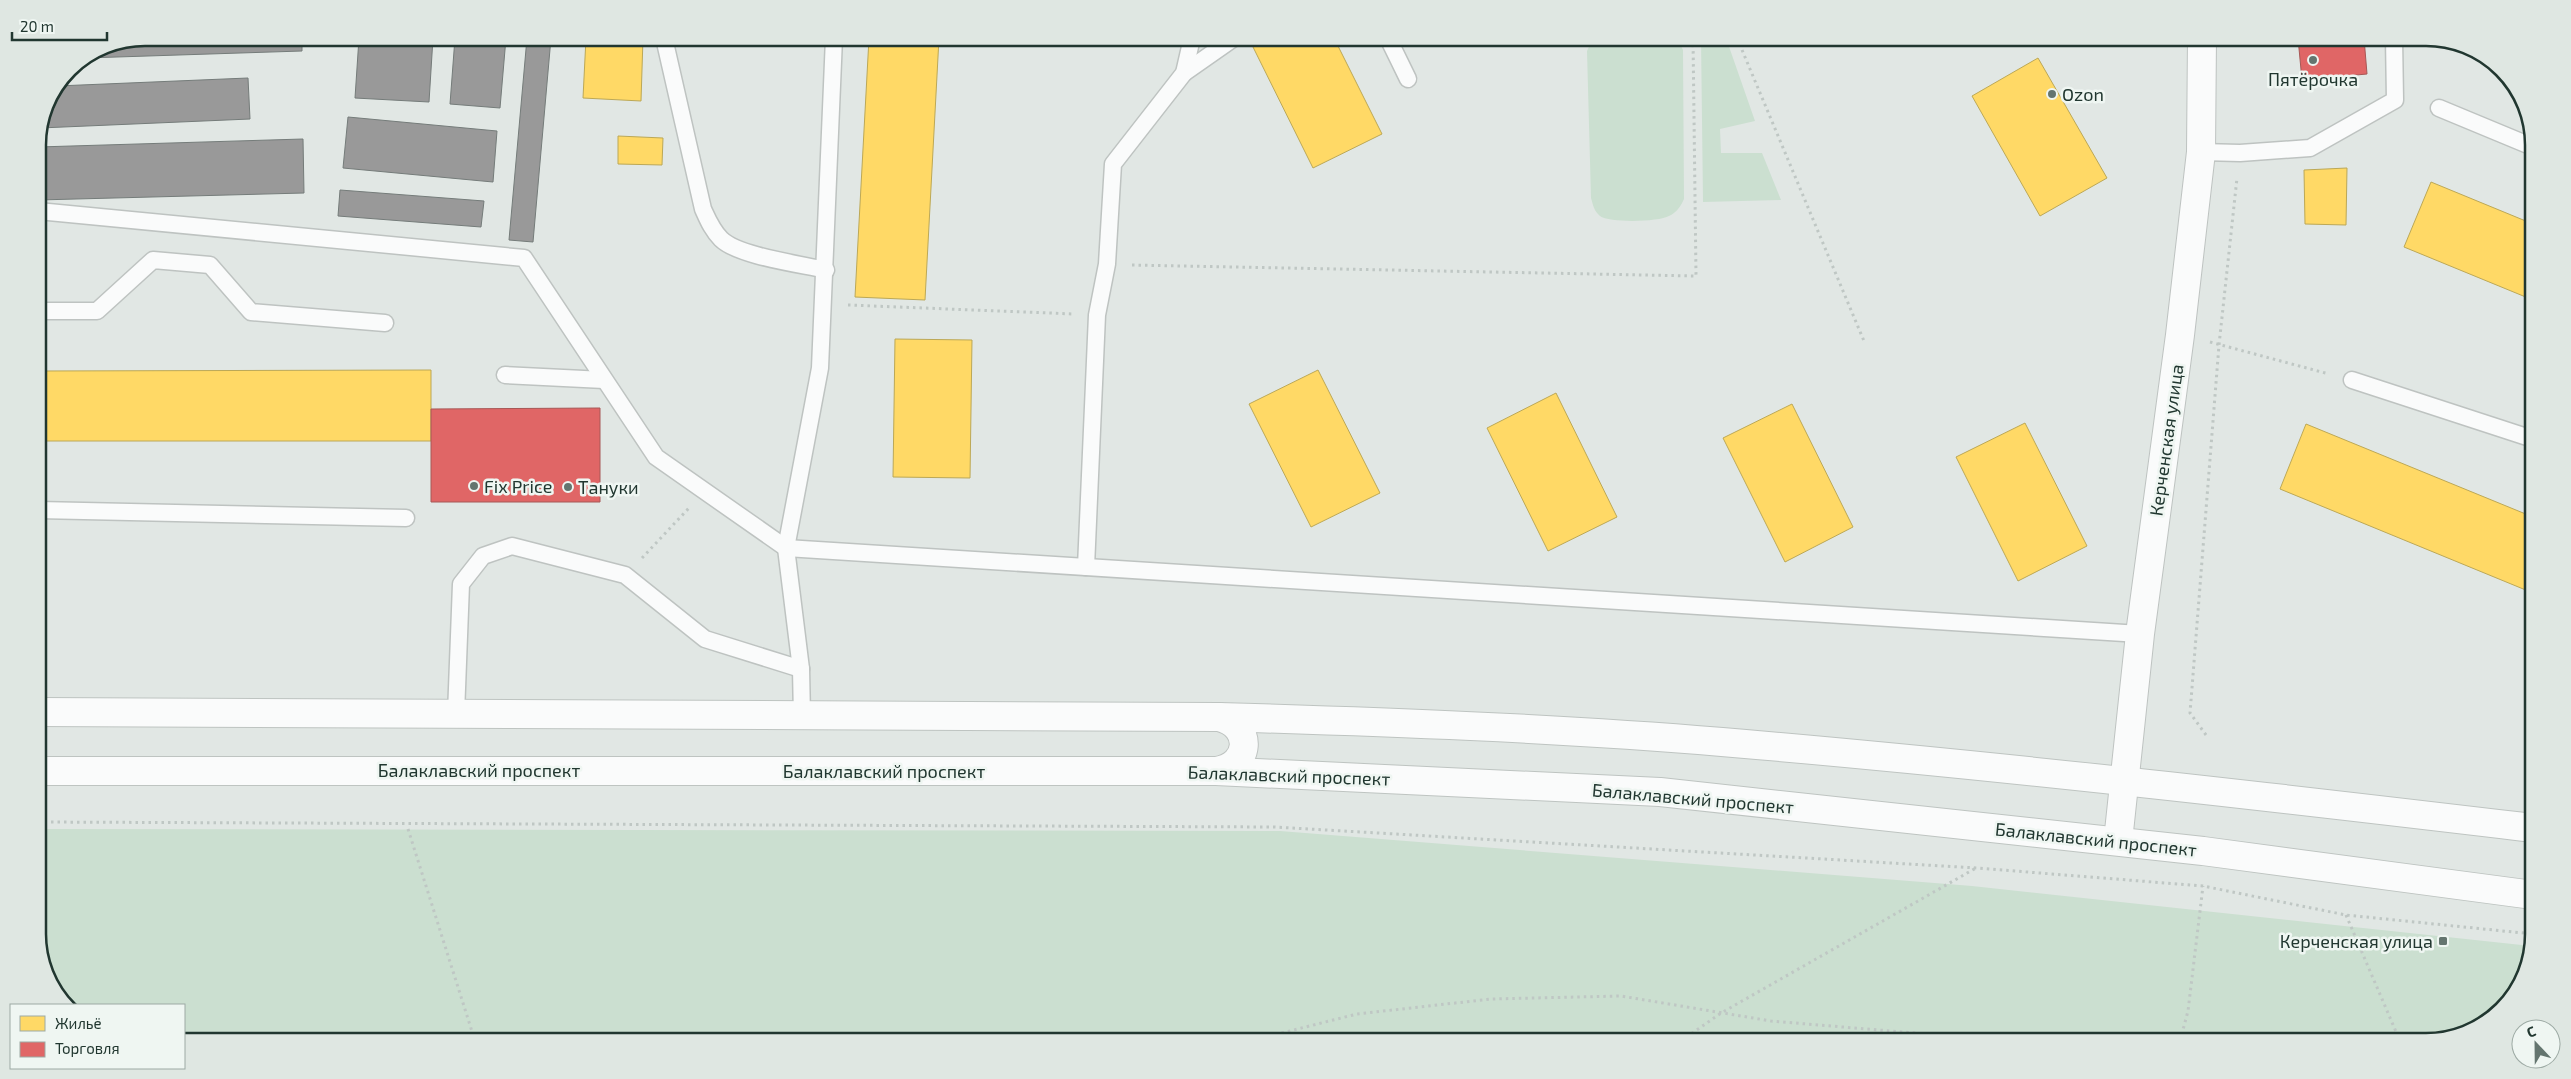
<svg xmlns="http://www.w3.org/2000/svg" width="2571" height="1079" viewBox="0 0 2571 1079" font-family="'Exo 2',sans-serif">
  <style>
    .green { fill: #cbdfd0 }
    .homes { fill: #ffd966; stroke: #bca856 }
    .shops { fill: #e06666; stroke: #a75856 }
    .industry { fill: #999; stroke: #757c7a }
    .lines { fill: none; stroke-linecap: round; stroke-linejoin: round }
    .service-casing { stroke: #bec3c1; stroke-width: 19 }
    .minor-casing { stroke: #bec3c1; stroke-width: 30 }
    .tertiary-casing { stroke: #bec3c1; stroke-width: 30 }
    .secondary-casing { stroke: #bec4c1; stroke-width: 30 }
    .path { stroke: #bfc7c4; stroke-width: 3; stroke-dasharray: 2.5 4; stroke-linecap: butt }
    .service { stroke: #fafbfb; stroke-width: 16 }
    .minor { stroke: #fafbfb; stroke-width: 28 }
    .tertiary { stroke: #fafbfb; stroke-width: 28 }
    .secondary { stroke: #fafbfb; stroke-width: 28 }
    .poi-dot { fill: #64756f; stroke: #eff6f2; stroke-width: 2 }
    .labels { text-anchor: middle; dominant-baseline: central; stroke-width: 5; stroke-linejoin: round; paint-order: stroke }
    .poi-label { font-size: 18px; fill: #213730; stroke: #eff6f2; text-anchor: start }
    .street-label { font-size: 18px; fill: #213730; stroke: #eff6f2 }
    .rim { fill: none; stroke: #213730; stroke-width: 2.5 }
  </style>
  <rect width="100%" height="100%" fill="#e1e7e4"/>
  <g class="green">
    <path d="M1593,38H1677L1683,50L1684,199C1681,206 1676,213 1669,216C1659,222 1609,223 1600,216C1594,211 1593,205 1591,198L1587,51Z"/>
    <polygon points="1701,38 1726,38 1755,121 1720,129 1721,153 1762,153 1781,200 1703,202"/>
    <polygon points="38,829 1280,831 1972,886 2531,946 2525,975 2486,1023 2426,1041 184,1041 184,1005 67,1005 60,999 38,941"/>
  </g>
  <g class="homes">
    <polygon points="586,38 643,38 641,101 583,98"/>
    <polygon points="869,38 939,38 925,300 855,297"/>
    <polygon points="1266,38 1334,38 1382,134 1313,168 1252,45"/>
    <polygon points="2038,58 2107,178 2040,216 1972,96"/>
    <polygon points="618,136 663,138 662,165 618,164"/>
    <polygon points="2347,168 2346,225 2305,224 2304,170"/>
    <polygon points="2431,182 2533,224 2533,300 2404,247"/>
    <polygon points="895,339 972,340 970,478 893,477"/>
    <polygon points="431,370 431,441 38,441 38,371"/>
    <polygon points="1318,370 1380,493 1311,527 1249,404"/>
    <polygon points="1556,393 1617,517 1548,551 1487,428"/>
    <polygon points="1792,404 1853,527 1785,562 1723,438"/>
    <polygon points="2025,423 2087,546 2018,581 1956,457"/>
    <polygon points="2306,424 2533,517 2533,593 2280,489"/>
  </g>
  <g class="shops">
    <polygon points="2298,38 2364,38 2367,74 2302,80"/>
    <polygon points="600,408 600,502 431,502 431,409"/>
  </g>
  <g class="industry">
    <polygon points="145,38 302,38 302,51 86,58 104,46"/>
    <polygon points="359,38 433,38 429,102 355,98"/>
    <polygon points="455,38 506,38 500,108 450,104"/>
    <polygon points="527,38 551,38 533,242 509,240"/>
    <polygon points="248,78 250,119 40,128 46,104 57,86"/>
    <polygon points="348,117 497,131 493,182 343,168"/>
    <polygon points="303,139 304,193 38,200 38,147"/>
    <polygon points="340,190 484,201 481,227 338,216"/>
  </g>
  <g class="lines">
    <defs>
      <g id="service">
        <path d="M664,38L703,209C708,220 712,230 721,239C738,256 800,264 826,270"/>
        <polyline points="1388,38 1408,79"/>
        <polyline points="1184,73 1234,38"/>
        <polyline points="2439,108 2533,147"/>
        <polyline points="2201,152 2240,153 2310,148 2395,100 2394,38"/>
        <polyline points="38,211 524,258 656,457 786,548 2140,634"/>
        <polyline points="38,311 97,311 153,260 210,265 251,312 385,323"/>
        <polyline points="505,375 604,380"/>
        <polyline points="2352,380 2533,439"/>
        <polyline points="38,510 406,518"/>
        <polyline points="1086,567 1097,315 1107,264 1113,164 1184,73 1192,38"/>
        <polyline points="456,714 461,584 483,556 512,546 625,575 705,639 801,669"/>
        <polyline points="802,717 801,669 786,548 820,368 834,38"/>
      </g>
      <path id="minor" d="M1216,771C1251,766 1254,726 1219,717"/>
      <polyline id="tertiary" points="2118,841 2140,634 2180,335 2201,152 2202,38"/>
      <g id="secondary">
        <path d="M38,712L1219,717C1387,722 1555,728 1722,742C1993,765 2263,796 2533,828"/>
        <polyline points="38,771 1216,771 1660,792 2203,851 2533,895"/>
      </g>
    </defs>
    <use href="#service" class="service-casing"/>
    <use href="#minor" class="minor-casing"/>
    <use href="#tertiary" class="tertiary-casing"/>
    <use href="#secondary" class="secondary-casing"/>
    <g class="path">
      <polyline points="1737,38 1864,341"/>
      <polyline points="1132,265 1696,276 1693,38"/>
      <polyline points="848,305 1074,314"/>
      <polyline points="2210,342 2329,374"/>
      <polyline points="642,558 689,508"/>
      <polyline points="2206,735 2190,713 2219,345 2237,178"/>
      <polyline points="38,822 1275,827 1977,868 2203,886 2346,915 2533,934"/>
      <polyline points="408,829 475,1041"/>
      <polyline points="2346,915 2400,1041"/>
      <polyline points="1250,1041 1357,1014 1491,999 1621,996 1771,1021 2010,1041"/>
      <polyline points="1681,1041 1721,1013 1976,868"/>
      <polyline points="2180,1041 2188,1011 2203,886"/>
    </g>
    <use href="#service" class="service"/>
    <use href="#minor" class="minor"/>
    <use href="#tertiary" class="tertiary"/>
    <use href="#secondary" class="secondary"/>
  </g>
  <g class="poi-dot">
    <circle cx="2313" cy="60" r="5"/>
    <circle cx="2052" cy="94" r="5"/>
    <circle cx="474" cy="486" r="5"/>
    <circle cx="568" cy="487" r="5"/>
    <rect x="2438" y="936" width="10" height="10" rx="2.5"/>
  </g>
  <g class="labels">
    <g class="poi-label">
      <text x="2313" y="79" text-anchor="middle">Пятёрочка</text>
      <text x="2062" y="94">Ozon</text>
      <text x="484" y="486">Fix Price</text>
      <text x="578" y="487">Тануки</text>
      <text x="2433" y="941" text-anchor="end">Керченская улица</text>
    </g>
    <g class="street-label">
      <text transform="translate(2166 440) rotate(-82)">Керченская улица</text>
      <text x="479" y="770">Балаклавский проспект</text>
      <text x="884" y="771">Балаклавский проспект</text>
      <text transform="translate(1289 775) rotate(2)">Балаклавский проспект</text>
      <text transform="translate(1693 798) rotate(5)">Балаклавский проспект</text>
      <text transform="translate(2096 839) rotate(6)">Балаклавский проспект</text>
    </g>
  </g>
  <path d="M0 0H2571V1079H0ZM145 46H2426A99 99 0 0 1 2525 145V934A99 99 0 0 1 2426 1033H145A99 99 0 0 1 46 934V145A99 99 0 0 1 145 46Z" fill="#dfe7e2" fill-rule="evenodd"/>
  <path class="rim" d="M145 46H2426A99 99 0 0 1 2525 145V934A99 99 0 0 1 2426 1033H145A99 99 0 0 1 46 934V145A99 99 0 0 1 145 46Z"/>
  <rect x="10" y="1004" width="175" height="65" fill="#eff6f2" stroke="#9daaa4"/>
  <rect x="20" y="1016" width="25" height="15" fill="#ffd966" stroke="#9daaa4"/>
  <text x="55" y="1029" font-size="15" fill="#213730">Жильё</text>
  <rect x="20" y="1042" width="25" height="15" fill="#e06666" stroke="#9daaa4"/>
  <text x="55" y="1054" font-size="15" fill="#213730">Торговля</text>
  <g transform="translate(2536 1044) rotate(338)"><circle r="24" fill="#eff6f2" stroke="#9daaa4"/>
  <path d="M0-4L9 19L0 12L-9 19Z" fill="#64756f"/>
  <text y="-8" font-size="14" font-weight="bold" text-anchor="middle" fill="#213730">С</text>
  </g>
  <path d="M12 32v8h95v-8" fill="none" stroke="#213730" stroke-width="2.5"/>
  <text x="20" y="32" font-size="15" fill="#213730" stroke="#eff6f2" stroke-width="4" paint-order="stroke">20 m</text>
</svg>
